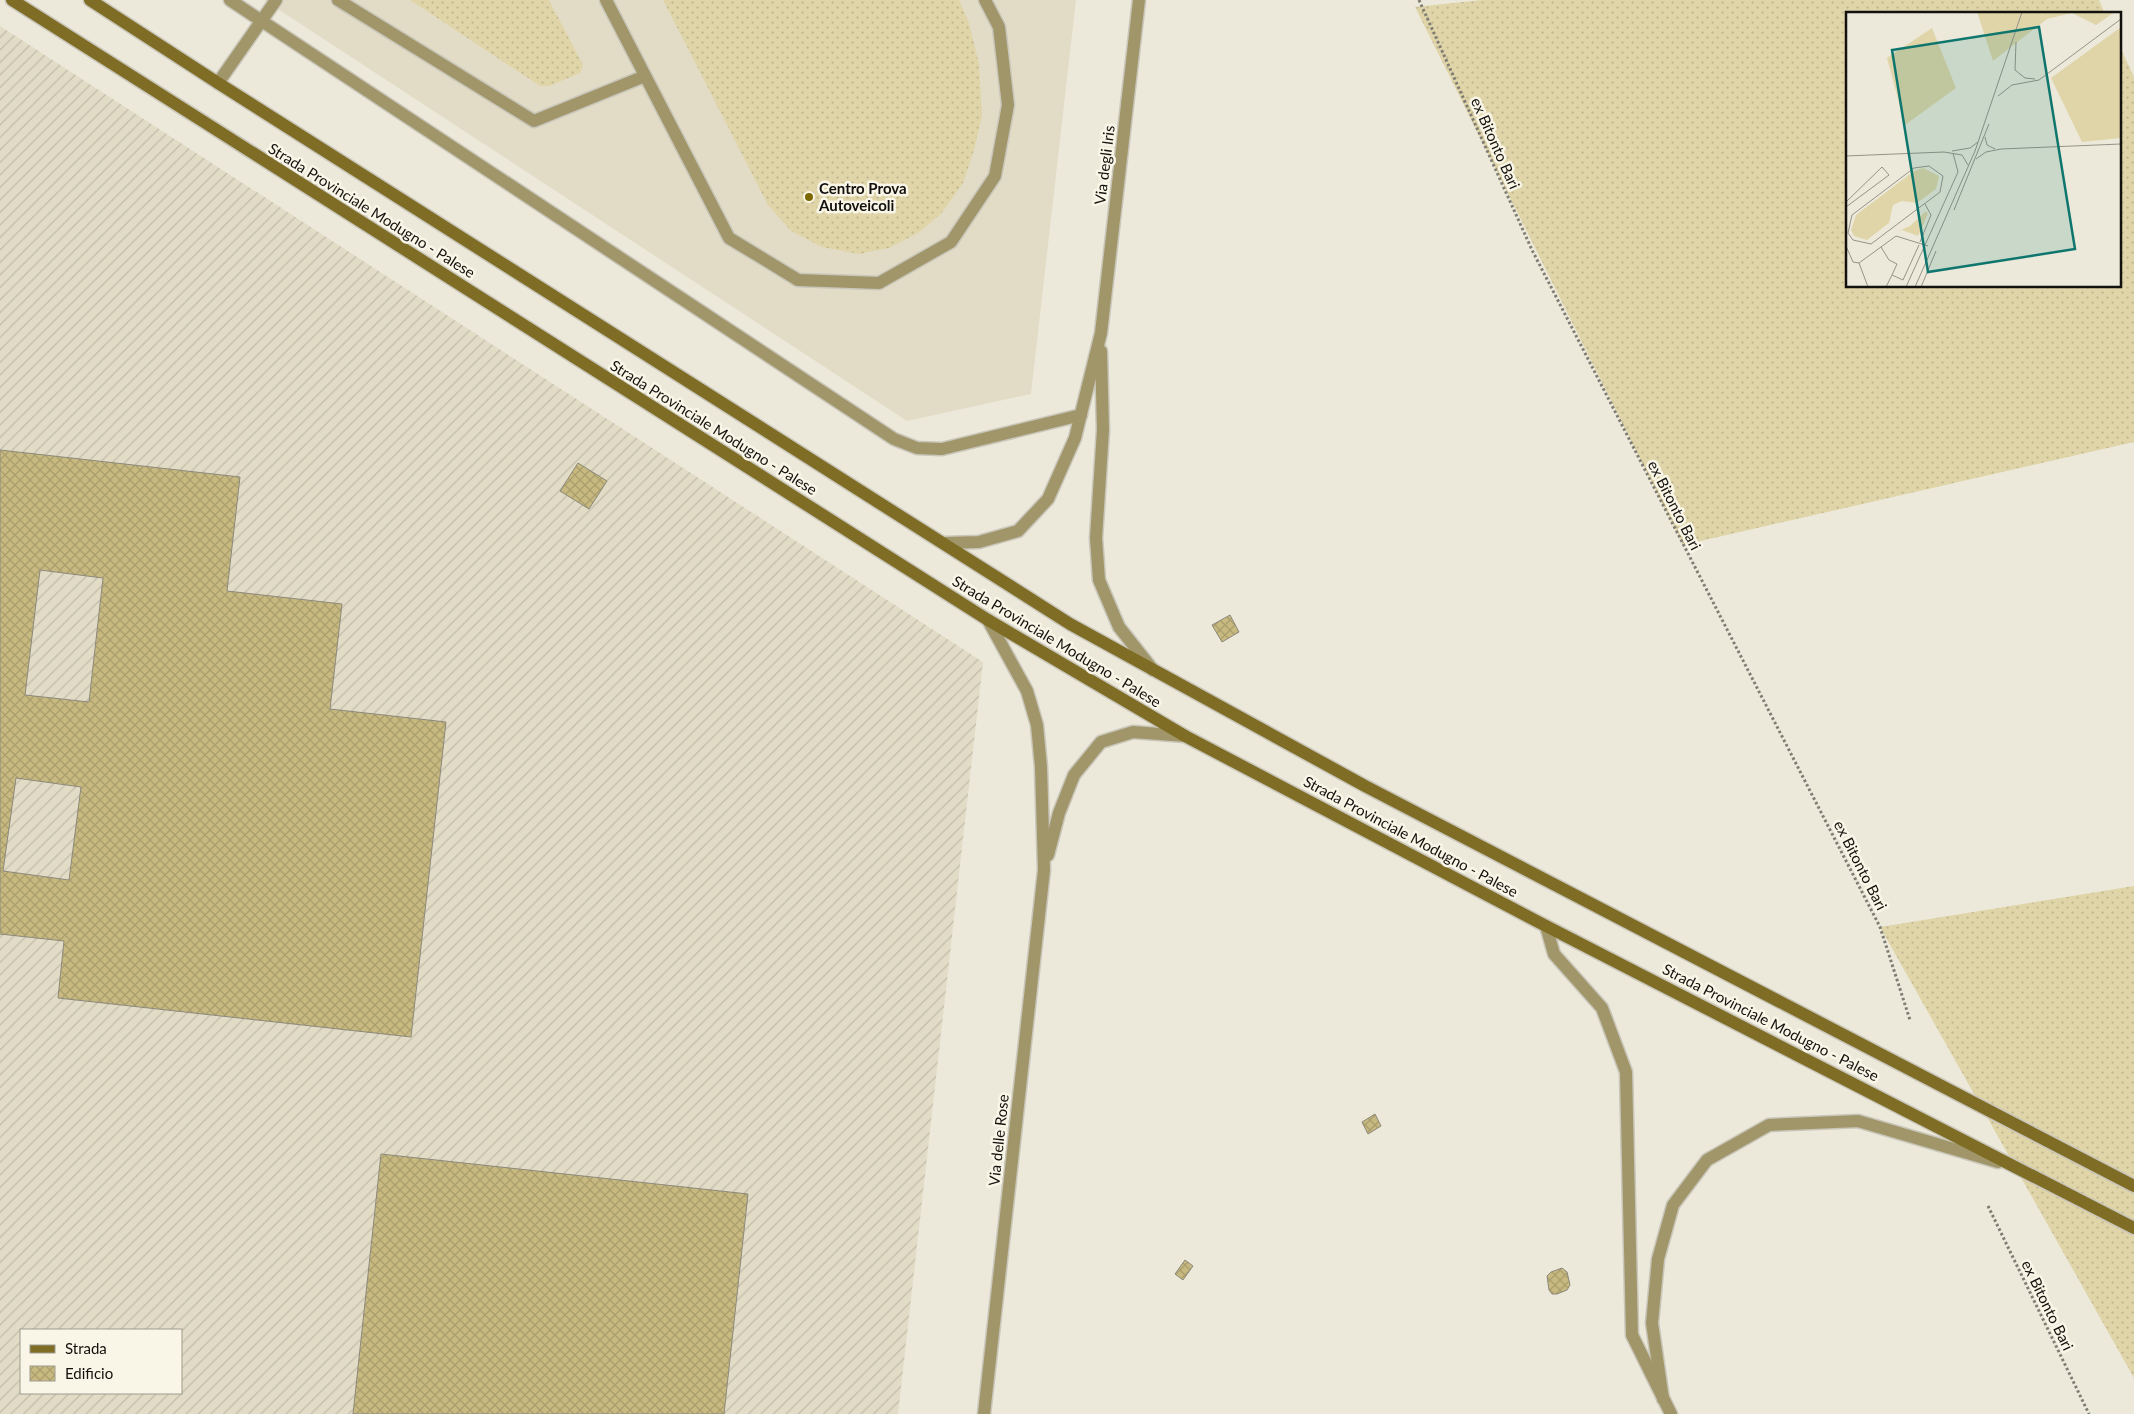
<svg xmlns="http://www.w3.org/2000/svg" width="2134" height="1414" viewBox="0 0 2134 1414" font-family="Lato,sans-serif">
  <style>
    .built { fill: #e2dcc7 }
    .industrial { fill: url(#industrial-furrows); fill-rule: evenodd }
    .grass { fill: url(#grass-dots) }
    .building { fill: url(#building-cross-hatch); stroke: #8c897c; fill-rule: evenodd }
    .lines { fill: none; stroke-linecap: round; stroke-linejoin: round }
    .service-casing { stroke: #c9c6ba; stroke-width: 15 }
    .minor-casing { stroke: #c9c6ba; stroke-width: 15 }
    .tertiary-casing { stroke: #c9c6ba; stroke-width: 15 }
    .secondary-casing { stroke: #c9c6ba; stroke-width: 15 }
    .path { stroke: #7f7c73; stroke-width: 3; stroke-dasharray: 2.5 2.5; stroke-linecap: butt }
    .service { stroke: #a1966a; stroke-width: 12 }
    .minor { stroke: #a1966a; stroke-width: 12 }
    .tertiary { stroke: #a1966a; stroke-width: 12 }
    .secondary { stroke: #7f6d25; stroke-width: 12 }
    .poi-dot { fill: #7d6800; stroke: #f9f6e8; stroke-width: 2 }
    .labels { text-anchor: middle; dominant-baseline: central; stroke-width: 5; stroke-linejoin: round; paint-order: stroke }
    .street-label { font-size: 15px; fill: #13110d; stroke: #f9f6e8 }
    .poi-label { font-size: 15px; font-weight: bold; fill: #13110d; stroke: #f9f6e8; text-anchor: start }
    .inset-road { fill: none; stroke: #959389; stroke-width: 1 }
    .view { fill: #0f766e; fill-opacity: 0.15; stroke: #0f766e; stroke-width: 2.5 }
    .inset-edge { fill: none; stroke: #13110d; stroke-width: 2.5 }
  </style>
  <defs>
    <pattern id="industrial-furrows" width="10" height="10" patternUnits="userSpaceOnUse" patternTransform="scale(1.25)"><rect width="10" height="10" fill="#e2dcc7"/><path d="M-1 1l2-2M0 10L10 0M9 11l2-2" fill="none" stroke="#c1bcaa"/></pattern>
    <pattern id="grass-dots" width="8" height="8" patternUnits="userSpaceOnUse" patternTransform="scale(1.25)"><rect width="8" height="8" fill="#e0d5a8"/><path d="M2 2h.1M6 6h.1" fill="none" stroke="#bfb68f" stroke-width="1.8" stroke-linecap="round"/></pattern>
    <pattern id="building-cross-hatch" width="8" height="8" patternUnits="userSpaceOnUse" patternTransform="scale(1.25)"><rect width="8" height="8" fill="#c7b980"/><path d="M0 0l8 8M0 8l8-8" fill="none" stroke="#aa9e6d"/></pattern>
  </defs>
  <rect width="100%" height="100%" fill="#ece9db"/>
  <polygon class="built" points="264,0 1076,0 1031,394 907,421"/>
  <path class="industrial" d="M0,26L983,662L898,1414H0ZM21,1330H181V1393H21Z"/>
  <g class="grass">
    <polygon points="410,0 549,0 583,65 580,73 549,86 540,86"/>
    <polygon points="663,0 959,0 969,23 979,64 982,116 974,150 963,183 942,213 918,233 889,248 859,254 822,247 791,231 768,205"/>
    <polygon points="1482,0 2099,0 2105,14 1848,14 1848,286 2120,286 2120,47 2134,77 2134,442 1683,545 1415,7"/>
    <polygon points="2134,886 2134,1378 1880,927"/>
  </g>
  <g class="building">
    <path d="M0,450L240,477L227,591L342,604L330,709L446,722L411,1037L58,998L64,941L0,934ZM40,570L103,578L89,702L25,695ZM16,778L81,787L69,880L3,871Z"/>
    <polygon points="578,463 607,481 589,509 560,491"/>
    <polygon points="1230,615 1239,632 1222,642 1212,625"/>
    <polygon points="1375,1114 1381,1126 1368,1134 1362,1122"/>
    <polygon points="381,1154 748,1194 724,1414 353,1414"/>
    <polygon points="1185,1260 1193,1266 1183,1280 1175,1274"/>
    <polygon points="1562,1268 1567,1272 1570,1285 1567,1290 1557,1294 1552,1294 1549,1290 1547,1276 1551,1272"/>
  </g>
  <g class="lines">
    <defs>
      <g id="service">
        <polyline points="338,0 534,121 645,76"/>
        <polyline points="606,0 729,238 798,280 879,283 951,242 995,176 1008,105 999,27 985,0"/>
        <polyline points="218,83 276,0"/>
      </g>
      <g id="minor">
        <polyline points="230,0 894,439 917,448 942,449 1081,415"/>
        <polyline points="1546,926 1554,954 1602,1008 1626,1072 1632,1335 1671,1414"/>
        <polyline points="1663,1399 1652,1323 1658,1259 1673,1205 1707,1160 1769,1125 1858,1121 1998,1162"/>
      </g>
      <g id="tertiary">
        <polyline points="1101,351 1103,430 1096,538 1099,580 1119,627 1153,670"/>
        <polyline points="946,543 979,542 1018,531 1048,499 1075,438 1101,333 1139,0"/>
        <polyline points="1048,855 1059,813 1074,775 1101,742 1133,732 1185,736"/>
        <polyline points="984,1414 1044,870 1041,767 1037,725 1027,691 988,620"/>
      </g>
      <g id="secondary">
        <polyline points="12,0 988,620 1185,736 1546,926 2134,1228"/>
        <polyline points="90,0 218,83 1070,624 1365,786 2134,1186"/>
      </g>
    </defs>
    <use href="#service" class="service-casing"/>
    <use href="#minor" class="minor-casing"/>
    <use href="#tertiary" class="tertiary-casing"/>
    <use href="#secondary" class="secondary-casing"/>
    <g class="path">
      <polyline points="1419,0 1532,250 1880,927 1910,1020"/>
      <polyline points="1988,1206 2089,1414"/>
    </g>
    <use href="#service" class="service"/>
    <use href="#minor" class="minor"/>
    <use href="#tertiary" class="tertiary"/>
    <use href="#secondary" class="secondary"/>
  </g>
  <circle class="poi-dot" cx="809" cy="197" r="5"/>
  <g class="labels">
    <g class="street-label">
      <text transform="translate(1496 143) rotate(66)">ex Bitonto Bari</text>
      <text transform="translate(1104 165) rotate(-83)">Via degli Iris</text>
      <text transform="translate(372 210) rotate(32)">Strada Provinciale Modugno - Palese</text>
      <text transform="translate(714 427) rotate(32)">Strada Provinciale Modugno - Palese</text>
      <text transform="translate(1675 505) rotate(63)">ex Bitonto Bari</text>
      <text transform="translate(1057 641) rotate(31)">Strada Provinciale Modugno - Palese</text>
      <text transform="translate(1411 836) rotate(28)">Strada Provinciale Modugno - Palese</text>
      <text transform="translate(1861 865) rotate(63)">ex Bitonto Bari</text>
      <text transform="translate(1771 1022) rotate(27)">Strada Provinciale Modugno - Palese</text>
      <text transform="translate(998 1140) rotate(-84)">Via delle Rose</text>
      <text transform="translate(2048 1305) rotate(64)">ex Bitonto Bari</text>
    </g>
    <g class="poi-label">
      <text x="819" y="188">Centro Prova<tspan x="819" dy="17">Autoveicoli</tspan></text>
    </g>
  </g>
  <g transform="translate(1846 12)">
    <rect width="275" height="275" fill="#ece9db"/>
    <path d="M131,0H269L250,13L226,1L201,7L147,49ZM275,15V126L236,130L205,66ZM86,16L110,76L59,113L41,46ZM77,156L93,164L90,177L71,191L56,189L47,193L43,211L21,228L8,224L5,218L10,203L68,159ZM80,199L82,202L72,224L56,218L50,220L64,214Z" fill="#e0d5a8"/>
    <path class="inset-road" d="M170,30L169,58L179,66L189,67M152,84L166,73L193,68L275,7M139,125L141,133L149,137M106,139L124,136L132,130M0,144L98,140L116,143L122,153M130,147L140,140L155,137L275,132M83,154L97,164L94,180L25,232L7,228L2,221L6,203L68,156ZM0,190L36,155L43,163L0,195M108,198L143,112M74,230L85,203L79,192M0,234L7,250L13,251M35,235L43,248L51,252L46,263M22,275L13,251L50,224L82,234M40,275L46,263L57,268L73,233M60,275L112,160L107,141M69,275L129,139L176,0M75,275L90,239"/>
    <path class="view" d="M193,15L229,237L82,260L46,38Z"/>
    <rect width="275" height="275" class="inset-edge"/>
  </g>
  <rect x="20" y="1329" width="162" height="65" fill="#f9f6e8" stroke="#9d9a90"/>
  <rect x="30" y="1345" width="25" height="8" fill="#7f6d25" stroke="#9d9a90"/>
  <text x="65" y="1354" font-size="15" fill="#13110d">Strada</text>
  <rect x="30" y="1366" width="25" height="15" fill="url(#building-cross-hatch)" stroke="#9d9a90"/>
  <text x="65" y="1379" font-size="15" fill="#13110d">Edificio</text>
</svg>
